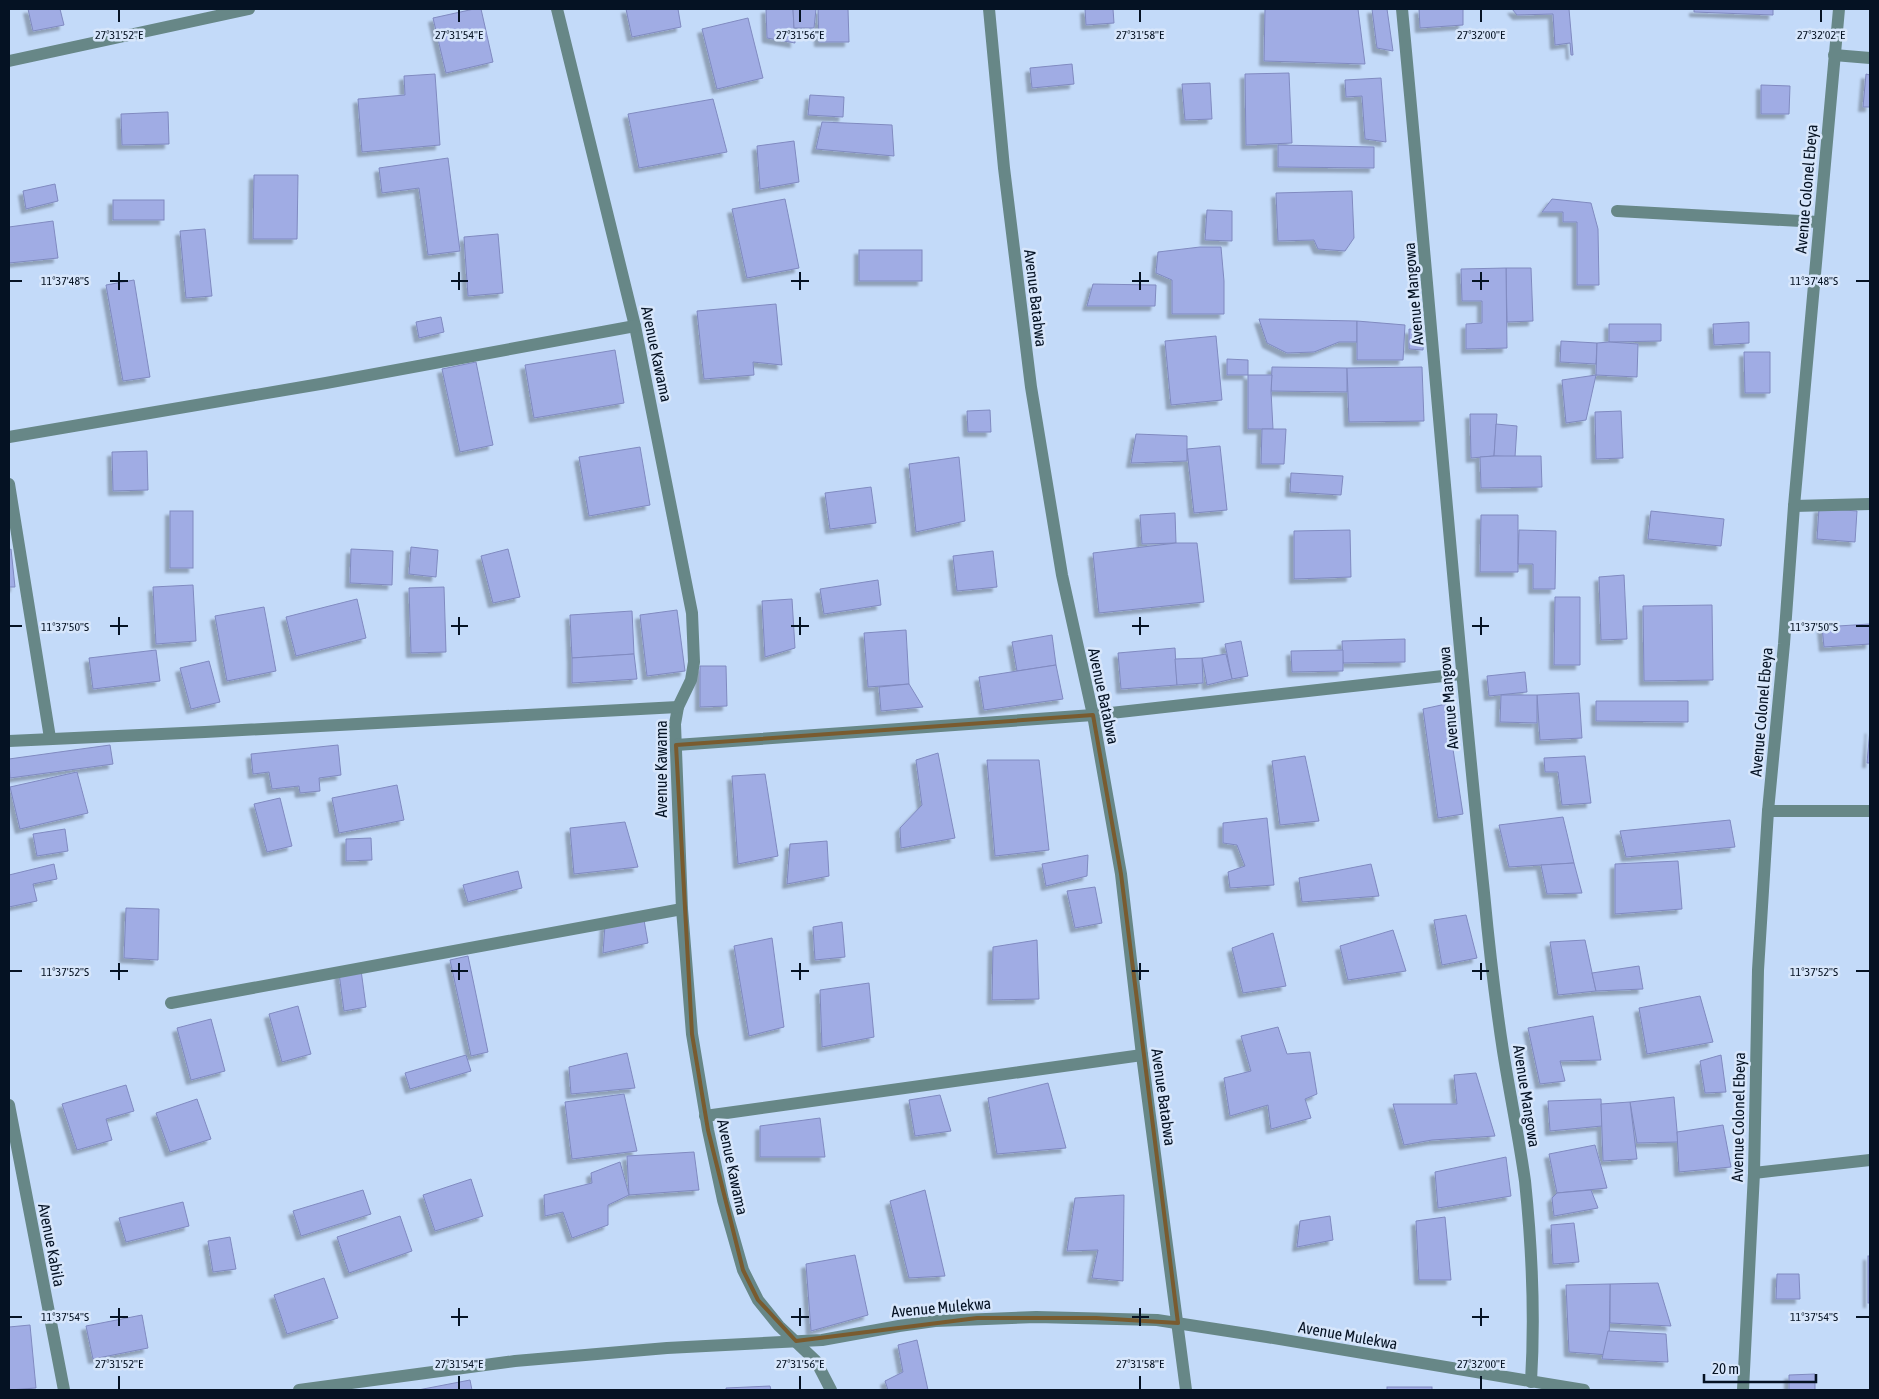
<svg xmlns="http://www.w3.org/2000/svg" width="1879" height="1399" viewBox="0 0 1879 1399" font-family="'Asap Condensed',sans-serif">
  <style>
    .building { fill: #a0ace4; stroke: #808ac0; filter: url(#shadow) }
    .lines { fill: none; stroke-linecap: round; stroke-linejoin: round }
    .minor { stroke: #678787; stroke-width: 12 }
    .marked { fill: none; stroke: #795b2f; stroke-width: 4; stroke-linejoin: round }
    .ticks { fill: none; stroke: #051223; stroke-width: 2 }
    .labels { text-anchor: middle; dominant-baseline: central; stroke-width: 5; stroke-linejoin: round; paint-order: stroke }
    .street-label { font-size: 16px; fill: #051223; stroke: #d7e6fb }
    .ticks-label { font-size: 12px; text-anchor: middle; fill: #051223; stroke: #d7e6fb; stroke-width: 5; stroke-linejoin: round; paint-order: stroke }
  </style>
  <defs>
    <filter id="shadow"><feDropShadow dx="-4.5" dy="4.5" stdDeviation="1" flood-color="#0004"/></filter>
  </defs>
  <rect width="100%" height="100%" fill="#c3daf9"/>
  <g class="building">
    <polygon points="28,9 60,9 64,25 33,31"/>
    <polygon points="474,9 481,9 493,62 446,73 433,18"/>
    <polygon points="626,9 678,9 681,27 632,37"/>
    <polygon points="766,9 793,9 795,43 767,38"/>
    <polygon points="793,9 816,9 814,28 794,28"/>
    <polygon points="818,9 848,9 849,42 819,42"/>
    <polygon points="1085,9 1113,9 1114,23 1086,25"/>
    <polygon points="1265,9 1358,9 1365,64 1264,61"/>
    <polygon points="1372,9 1387,9 1393,51 1377,48"/>
    <polygon points="1419,9 1463,9 1463,25 1420,28"/>
    <polygon points="1512,9 1569,9 1573,55 1571,55 1570,43 1555,45 1553,14 1517,15"/>
    <polygon points="1694,9 1773,9 1773,15 1694,12"/>
    <polygon points="748,18 763,78 717,89 702,29"/>
    <polygon points="1072,64 1074,84 1032,88 1030,68"/>
    <polygon points="1289,73 1292,143 1246,145 1245,74"/>
    <polygon points="435,74 440,145 362,152 358,99 405,95 404,76"/>
    <polygon points="1866,74 1870,75 1870,107 1863,107"/>
    <polygon points="1381,78 1386,142 1365,139 1362,96 1346,97 1345,80"/>
    <polygon points="1210,83 1212,119 1185,120 1182,84"/>
    <polygon points="1761,85 1790,86 1789,114 1761,114"/>
    <polygon points="810,95 844,97 843,117 808,115"/>
    <polygon points="713,99 727,152 639,168 628,114"/>
    <polygon points="168,112 169,144 122,145 121,114"/>
    <polygon points="822,122 892,125 894,156 816,149"/>
    <polygon points="794,141 799,182 760,189 757,146"/>
    <polygon points="1278,145 1374,147 1374,168 1278,167"/>
    <polygon points="448,158 460,251 428,255 419,188 382,193 379,168"/>
    <polygon points="254,175 298,175 297,239 253,239"/>
    <polygon points="55,184 58,201 26,209 23,191"/>
    <polygon points="1352,191 1354,238 1345,251 1318,249 1314,240 1278,241 1276,193"/>
    <polygon points="785,199 799,268 747,278 732,209"/>
    <polygon points="1552,199 1591,203 1598,229 1599,285 1577,285 1577,222 1563,222 1563,212 1542,212"/>
    <rect x="113" y="200" width="51" height="20"/>
    <polygon points="1207,210 1232,211 1232,241 1205,240"/>
    <polygon points="53,221 58,258 9,263 9,227"/>
    <polygon points="205,229 212,296 186,298 180,231"/>
    <polygon points="498,234 503,293 468,296 464,237"/>
    <polygon points="1200,247 1221,247 1224,281 1224,314 1172,314 1172,280 1156,273 1158,252"/>
    <rect x="859" y="250" width="63" height="31"/>
    <polygon points="1506,268 1531,268 1533,321 1507,322"/>
    <polygon points="1506,268 1507,348 1466,349 1466,324 1482,323 1482,301 1462,301 1461,269"/>
    <polygon points="134,280 150,377 123,381 106,285"/>
    <polygon points="1093,284 1156,285 1155,306 1087,306"/>
    <polygon points="776,304 782,365 753,362 754,375 704,379 697,311"/>
    <polygon points="441,317 444,332 419,338 416,322"/>
    <polygon points="1259,319 1357,321 1357,342 1339,342 1314,352 1287,353 1267,343"/>
    <polygon points="1357,321 1405,325 1403,360 1357,360"/>
    <polygon points="1749,322 1749,343 1714,345 1713,324"/>
    <polygon points="1609,324 1661,324 1661,341 1609,342"/>
    <polygon points="1409,329 1424,331 1423,350 1409,349"/>
    <polygon points="1216,336 1222,400 1171,405 1165,341"/>
    <polygon points="1561,341 1597,343 1596,364 1560,362"/>
    <polygon points="1609,342 1638,344 1637,377 1596,375 1597,343"/>
    <polygon points="615,350 624,403 534,418 525,365"/>
    <polygon points="1744,352 1770,352 1770,393 1745,393"/>
    <polygon points="1227,359 1248,360 1248,375 1227,375"/>
    <polygon points="476,362 493,445 460,452 442,369"/>
    <polygon points="1272,367 1347,368 1347,392 1271,391"/>
    <polygon points="1422,367 1424,421 1349,422 1347,368"/>
    <polygon points="1248,375 1272,375 1271,391 1273,429 1248,429"/>
    <polygon points="1596,375 1586,420 1566,423 1562,380"/>
    <polygon points="990,410 991,432 968,432 967,411"/>
    <polygon points="1621,411 1623,458 1596,459 1595,412"/>
    <polygon points="1470,414 1497,414 1494,456 1471,458"/>
    <polygon points="1496,424 1517,426 1515,457 1494,456"/>
    <polygon points="1262,429 1286,429 1284,464 1261,464"/>
    <polygon points="1136,434 1187,436 1187,461 1131,463"/>
    <polygon points="1220,446 1227,510 1194,513 1187,449"/>
    <polygon points="640,447 650,505 589,516 579,457"/>
    <polygon points="147,451 148,490 113,491 112,452"/>
    <polygon points="1494,456 1541,456 1542,487 1481,488 1480,457"/>
    <polygon points="959,457 965,521 916,532 909,464"/>
    <polygon points="1291,473 1343,476 1341,495 1290,492"/>
    <polygon points="871,487 876,523 830,529 825,493"/>
    <polygon points="1819,508 1857,511 1855,542 1817,539"/>
    <rect x="170" y="511" width="23" height="57"/>
    <polygon points="1651,511 1724,519 1721,546 1648,539"/>
    <polygon points="1175,513 1176,543 1142,544 1140,515"/>
    <polygon points="1481,515 1518,515 1518,572 1480,572"/>
    <polygon points="1350,530 1351,577 1294,579 1294,531"/>
    <polygon points="1519,530 1556,531 1555,589 1533,589 1533,564 1518,564"/>
    <polygon points="1176,543 1197,543 1204,602 1099,613 1093,553"/>
    <polygon points="411,547 438,550 436,577 409,574"/>
    <polygon points="11,549 15,587 9,587 9,550"/>
    <polygon points="351,549 393,551 392,585 350,583"/>
    <polygon points="508,549 520,597 493,603 481,556"/>
    <polygon points="993,551 997,587 957,591 953,556"/>
    <polygon points="1624,575 1627,639 1601,640 1599,577"/>
    <polygon points="878,580 881,605 824,614 820,589"/>
    <polygon points="193,585 196,641 156,644 153,587"/>
    <polygon points="444,587 446,652 411,653 409,588"/>
    <polygon points="1555,597 1580,597 1580,665 1554,665"/>
    <polygon points="357,599 366,638 296,656 286,617"/>
    <polygon points="792,599 795,648 765,657 762,601"/>
    <polygon points="1712,605 1713,680 1644,681 1643,606"/>
    <polygon points="264,607 276,671 227,681 215,616"/>
    <polygon points="677,610 685,671 647,676 640,615"/>
    <polygon points="632,611 634,654 572,658 570,615"/>
    <polygon points="1870,624 1870,644 1824,647 1822,627"/>
    <polygon points="906,630 909,684 868,687 864,633"/>
    <polygon points="1052,635 1056,665 1017,671 1012,642"/>
    <polygon points="1405,639 1405,662 1343,663 1342,641"/>
    <polygon points="1241,641 1248,676 1232,679 1225,644"/>
    <polygon points="1175,648 1177,685 1121,689 1118,653"/>
    <polygon points="156,650 160,681 93,689 89,658"/>
    <polygon points="1343,650 1343,671 1292,672 1291,651"/>
    <polygon points="634,654 637,679 572,683 572,658"/>
    <polygon points="1226,654 1232,679 1207,685 1202,658"/>
    <polygon points="1202,658 1203,683 1177,685 1175,659"/>
    <polygon points="209,661 220,702 191,709 180,668"/>
    <polygon points="1056,665 1063,699 984,710 979,677"/>
    <polygon points="700,666 726,666 727,706 700,707"/>
    <polygon points="1525,672 1527,692 1489,696 1487,676"/>
    <polygon points="909,684 923,707 881,711 879,687"/>
    <polygon points="1579,693 1582,738 1540,740 1537,695"/>
    <polygon points="1501,695 1537,695 1537,723 1500,722"/>
    <polygon points="1596,701 1688,701 1688,722 1596,721"/>
    <polygon points="1446,704 1463,814 1438,818 1423,709"/>
    <polygon points="1870,729 1870,763 1867,763"/>
    <polygon points="110,745 113,764 10,778 9,759"/>
    <polygon points="338,745 341,775 319,778 320,791 300,793 299,786 272,789 269,772 253,774 251,754"/>
    <polygon points="938,753 955,838 901,848 900,828 922,805 916,760"/>
    <polygon points="1305,756 1319,821 1280,825 1272,761"/>
    <polygon points="1585,756 1591,803 1562,805 1558,772 1545,772 1544,758"/>
    <polygon points="987,760 1039,760 1049,850 995,856"/>
    <polygon points="77,772 88,813 20,829 10,787"/>
    <polygon points="765,774 778,856 738,864 732,776"/>
    <polygon points="397,785 404,820 339,833 332,798"/>
    <polygon points="280,798 292,846 267,852 254,804"/>
    <polygon points="1563,817 1574,863 1509,867 1499,825"/>
    <polygon points="1267,818 1274,885 1230,888 1228,872 1245,866 1237,845 1223,843 1223,823"/>
    <polygon points="1730,820 1735,847 1626,857 1620,831"/>
    <polygon points="625,822 638,867 574,874 570,828"/>
    <polygon points="65,829 68,851 37,856 33,834"/>
    <polygon points="371,838 372,860 346,861 346,839"/>
    <polygon points="827,841 829,876 787,884 790,844"/>
    <polygon points="1088,855 1087,876 1046,886 1042,864"/>
    <polygon points="1678,861 1682,909 1615,914 1615,864"/>
    <polygon points="1574,863 1582,893 1547,894 1541,865"/>
    <polygon points="54,864 57,879 33,884 37,901 9,907 9,875"/>
    <polygon points="1371,864 1379,896 1302,902 1299,878"/>
    <polygon points="518,871 522,888 468,902 463,885"/>
    <polygon points="1095,887 1102,923 1075,928 1067,891"/>
    <polygon points="126,908 159,909 158,960 124,958"/>
    <polygon points="1466,915 1477,958 1442,965 1434,920"/>
    <polygon points="644,920 648,943 603,953 605,925"/>
    <polygon points="842,922 845,957 815,960 813,927"/>
    <polygon points="1393,930 1406,971 1348,980 1340,946"/>
    <polygon points="1273,933 1286,986 1243,993 1232,948"/>
    <polygon points="772,938 784,1027 749,1036 734,946"/>
    <polygon points="1037,940 1039,999 992,1000 993,947"/>
    <polygon points="1585,940 1596,991 1558,995 1550,942"/>
    <polygon points="468,956 488,1052 471,1056 450,960"/>
    <polygon points="1639,966 1643,989 1596,991 1592,973"/>
    <polygon points="361,970 366,1007 344,1011 339,973"/>
    <polygon points="869,983 874,1037 822,1047 820,990"/>
    <polygon points="1700,996 1713,1042 1647,1054 1639,1008"/>
    <polygon points="298,1006 311,1054 282,1062 269,1014"/>
    <polygon points="1593,1016 1601,1060 1560,1061 1565,1081 1540,1084 1528,1028"/>
    <polygon points="211,1019 225,1071 191,1080 177,1028"/>
    <polygon points="1278,1027 1287,1054 1310,1052 1317,1094 1305,1099 1311,1118 1271,1129 1268,1105 1230,1116 1224,1078 1251,1071 1241,1036"/>
    <polygon points="627,1053 635,1088 571,1094 569,1067"/>
    <polygon points="466,1055 471,1071 410,1089 405,1073"/>
    <polygon points="1721,1055 1726,1092 1705,1093 1700,1061"/>
    <polygon points="1476,1073 1495,1136 1432,1140 1404,1145 1393,1104 1457,1104 1454,1075"/>
    <polygon points="1048,1083 1066,1148 997,1154 988,1098"/>
    <polygon points="126,1085 134,1111 106,1119 112,1140 77,1150 62,1104"/>
    <polygon points="624,1094 637,1151 572,1159 565,1102"/>
    <polygon points="940,1095 951,1131 915,1136 909,1100"/>
    <polygon points="1674,1097 1678,1142 1637,1143 1630,1102"/>
    <polygon points="197,1099 211,1139 170,1152 156,1113"/>
    <polygon points="1601,1099 1602,1126 1550,1131 1548,1101"/>
    <polygon points="1630,1102 1637,1159 1603,1161 1601,1104"/>
    <polygon points="820,1118 825,1157 760,1157 760,1126"/>
    <polygon points="1723,1125 1731,1167 1679,1172 1677,1132"/>
    <polygon points="1595,1145 1607,1188 1557,1193 1549,1154"/>
    <polygon points="694,1152 699,1190 629,1195 627,1156"/>
    <polygon points="1506,1157 1511,1196 1438,1208 1435,1172"/>
    <polygon points="620,1162 629,1195 608,1205 608,1225 572,1238 563,1212 545,1216 544,1195 592,1183 591,1173"/>
    <polygon points="471,1179 483,1216 435,1231 423,1195"/>
    <polygon points="363,1190 371,1214 301,1236 293,1211"/>
    <polygon points="925,1190 945,1276 909,1278 890,1201"/>
    <polygon points="1591,1190 1598,1208 1554,1216 1552,1198 1557,1193"/>
    <polygon points="1124,1195 1123,1281 1092,1278 1098,1250 1067,1251 1075,1198"/>
    <polygon points="183,1202 189,1226 126,1242 119,1218"/>
    <polygon points="400,1216 412,1251 349,1273 337,1237"/>
    <polygon points="1330,1216 1333,1240 1297,1247 1300,1221"/>
    <polygon points="1445,1217 1451,1280 1419,1280 1416,1221"/>
    <polygon points="1574,1223 1579,1262 1553,1264 1551,1225"/>
    <polygon points="230,1237 236,1269 213,1272 208,1241"/>
    <polygon points="855,1255 868,1315 811,1331 806,1264"/>
    <rect x="1868" y="1256" width="2" height="47"/>
    <polygon points="1777,1274 1799,1274 1800,1299 1776,1299"/>
    <polygon points="324,1278 338,1318 287,1334 274,1295"/>
    <polygon points="1658,1283 1671,1326 1610,1323 1610,1284"/>
    <polygon points="1610,1284 1609,1355 1569,1352 1566,1285"/>
    <polygon points="142,1315 148,1348 93,1359 86,1326"/>
    <polygon points="30,1325 36,1388 9,1390 9,1327"/>
    <polygon points="1608,1331 1666,1334 1668,1362 1602,1359"/>
    <polygon points="917,1340 928,1390 888,1390 885,1381 903,1372 898,1345"/>
    <polygon points="1815,1374 1815,1390 1789,1390 1789,1375"/>
    <polygon points="470,1380 472,1390 418,1390"/>
    <polygon points="770,1386 771,1390 726,1390 726,1388"/>
    <rect x="1387" y="1387" width="45" height="3"/>
  </g>
  <g class="lines">
    <g class="minor">
      <polyline points="557,9 635,326 692,613 694,662 691,680 678,707 675,724 682,909 692,1034 708,1130 723,1200 743,1270 758,1300 779,1326 816,1361 831,1390"/>
      <polyline points="989,9 1004,168 1031,387 1062,575 1093,715 1121,874 1142,1055 1186,1390"/>
      <path d="M1402,9C1430,303 1453,599 1484,893C1489,946 1495,999 1503,1051C1510,1095 1519,1138 1525,1181C1532,1248 1535,1316 1531,1382"/>
      <polyline points="1834,55 1870,58"/>
      <polyline points="9,61 249,9"/>
      <polyline points="1617,211 1819,222"/>
      <polyline points="9,437 326,383 635,326"/>
      <polyline points="9,484 50,738"/>
      <polyline points="1794,506 1870,504"/>
      <polyline points="9,741 205,732 678,707"/>
      <polyline points="676,745 1093,715 1461,674"/>
      <polyline points="1768,811 1870,811"/>
      <polyline points="171,1003 682,909"/>
      <polyline points="9,1105 64,1390"/>
      <polyline points="705,1116 1142,1055"/>
      <polyline points="1754,1173 1870,1160"/>
      <polyline points="299,1390 515,1361 667,1348 822,1340 899,1326 935,1321 1036,1317 1157,1320 1267,1337 1584,1390"/>
      <polyline points="1743,1390 1754,1173 1758,970 1768,811 1784,644 1794,506 1839,9"/>
    </g>
  </g>
  <path class="marked" d="M1093,715L1121,874L1178,1323L1096,1318H977L796,1341L758,1300L743,1270L708,1130L692,1034L676,745Z"/>
  <path class="ticks" d="M119,10V22M459,10V22M800,10V22M1140,10V22M1481,10V22M1821,10V22M119,272V290M459,272V290M800,272V290M1140,272V290M1481,272V290M10,281H22M110,281H128M451,281H468M791,281H809M1132,281H1149M1472,281H1489M1856,281H1869M119,617V635M459,617V635M800,617V635M1140,617V635M1481,617V635M10,626H22M110,626H128M451,626H468M791,626H809M1132,626H1149M1472,626H1489M1856,626H1869M119,963V980M459,963V980M800,963V980M1140,963V980M1481,963V980M10,971H22M110,971H128M451,971H468M791,971H809M1132,971H1149M1472,971H1489M1856,971H1869M119,1308V1326M459,1308V1326M800,1308V1326M1140,1308V1326M1481,1308V1326M10,1317H22M110,1317H128M451,1317H468M791,1317H809M1132,1317H1149M1472,1317H1489M1856,1317H1869M119,1376V1389M459,1376V1389M800,1376V1389M1140,1376V1389M1481,1376V1389"/>
  <g class="labels">
    <g class="street-label">
      <text transform="translate(1806 189) rotate(-85)">Avenue Colonel Ebeya</text>
      <text transform="translate(1413 294) rotate(-95)">Avenue Mangowa</text>
      <text transform="translate(1036 298) rotate(83)">Avenue Batabwa</text>
      <text transform="translate(657 354) rotate(78)">Avenue Kawama</text>
      <text transform="translate(1104 696) rotate(78)">Avenue Batabwa</text>
      <text transform="translate(1448 698) rotate(-95)">Avenue Mangowa</text>
      <text transform="translate(1761 712) rotate(-85)">Avenue Colonel Ebeya</text>
      <text transform="translate(661 769) rotate(-90)">Avenue Kawama</text>
      <text transform="translate(1527 1096) rotate(81)">Avenue Mangowa</text>
      <text transform="translate(1164 1097) rotate(82)">Avenue Batabwa</text>
      <text transform="translate(1738 1117) rotate(-89)">Avenue Colonel Ebeya</text>
      <text transform="translate(733 1167) rotate(78)">Avenue Kawama</text>
      <text transform="translate(52 1245) rotate(79)">Avenue Kabila</text>
      <text transform="translate(941 1307) rotate(-5)">Avenue Mulekwa</text>
      <text transform="translate(1348 1335) rotate(10)">Avenue Mulekwa</text>
    </g>
  </g>
  <g class="ticks-label">
    <text x="119" y="39">27°31'52"E</text>
    <text x="459" y="39">27°31'54"E</text>
    <text x="800" y="39">27°31'56"E</text>
    <text x="1140" y="39">27°31'58"E</text>
    <text x="1481" y="39">27°32'00"E</text>
    <text x="1821" y="39">27°32'02"E</text>
    <text x="65" y="285">11°37'48"S</text>
    <text x="1814" y="285">11°37'48"S</text>
    <text x="65" y="631">11°37'50"S</text>
    <text x="1814" y="631">11°37'50"S</text>
    <text x="65" y="976">11°37'52"S</text>
    <text x="1814" y="976">11°37'52"S</text>
    <text x="65" y="1321">11°37'54"S</text>
    <text x="1814" y="1321">11°37'54"S</text>
    <text x="119" y="1368">27°31'52"E</text>
    <text x="459" y="1368">27°31'54"E</text>
    <text x="800" y="1368">27°31'56"E</text>
    <text x="1140" y="1368">27°31'58"E</text>
    <text x="1481" y="1368">27°32'00"E</text>
  </g>
  <rect width="1879" height="1399" fill="none" stroke="#051223" stroke-width="20"/>
  <path d="M1704 1374v8h112v-8" fill="none" stroke="#051223" stroke-width="2.5"/>
  <text x="1712" y="1374" font-size="15" fill="#051223" stroke="#d7e6fb" stroke-width="4" paint-order="stroke">20 m</text>
</svg>
